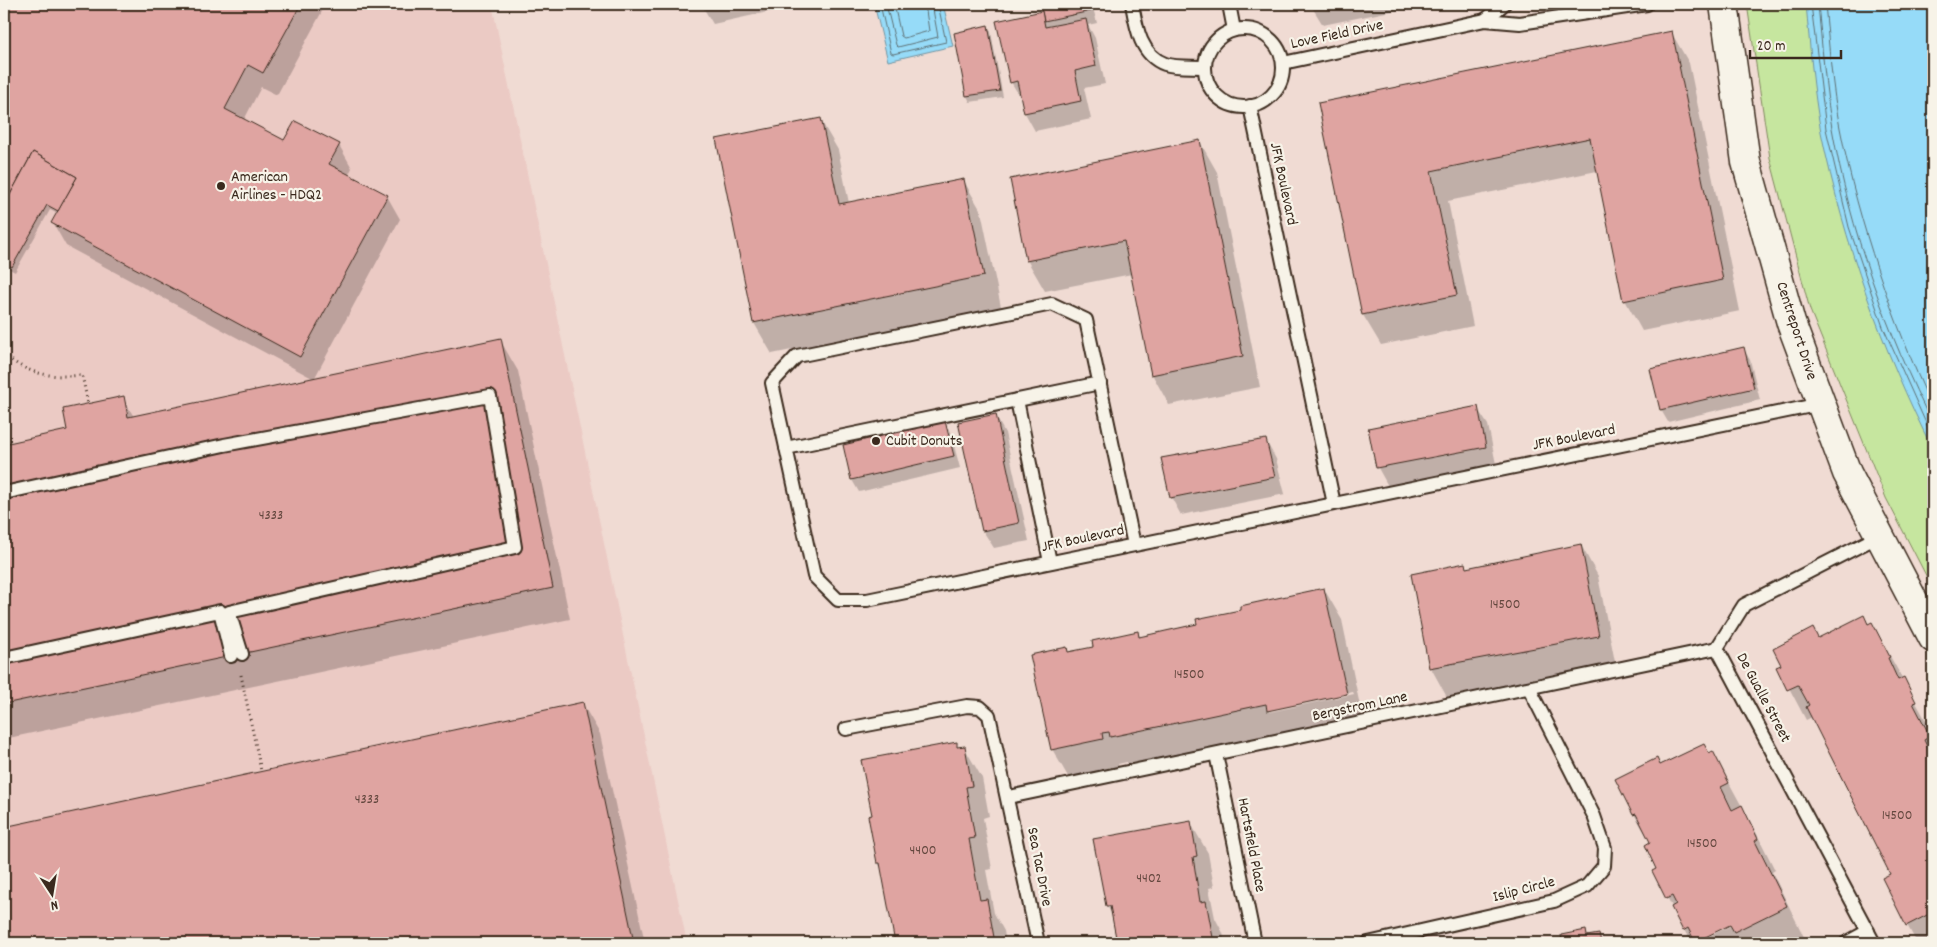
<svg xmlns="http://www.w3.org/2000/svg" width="1937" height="947" viewBox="0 0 1937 947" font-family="Dekko,sans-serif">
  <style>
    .built { fill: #ebcac4 }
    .green { fill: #c6e69f; stroke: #80885e }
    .water { fill: #96dbf8; stroke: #7294a1 }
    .shadow { fill: #0003; fill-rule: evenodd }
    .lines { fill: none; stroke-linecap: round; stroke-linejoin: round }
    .shore { stroke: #5f7175; stroke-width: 1 }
    .building { fill: #dfa4a1; stroke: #3b2a1e }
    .lane-casing { stroke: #3b2a1e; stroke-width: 16 }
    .secondary-casing { stroke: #3b2a1e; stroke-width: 31 }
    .path { stroke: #3b2a1e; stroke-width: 3; stroke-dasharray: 1 4; stroke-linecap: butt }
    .lane { stroke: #f7f3e8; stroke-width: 12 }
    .secondary { stroke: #f7f3e8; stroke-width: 28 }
    .poi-dot { fill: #3b2a1e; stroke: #f7f3e8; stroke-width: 2 }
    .labels { text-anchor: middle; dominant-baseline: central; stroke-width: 4.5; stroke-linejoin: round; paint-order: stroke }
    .number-label { font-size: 14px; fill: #64483f }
    .street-label { font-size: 16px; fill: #3b2a1e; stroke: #f7f3e8 }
    .poi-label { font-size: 16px; fill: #3b2a1e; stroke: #f7f3e8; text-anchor: start }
  </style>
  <rect width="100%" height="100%" fill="#f0dbd3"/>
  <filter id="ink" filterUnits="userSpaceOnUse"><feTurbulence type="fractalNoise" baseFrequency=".02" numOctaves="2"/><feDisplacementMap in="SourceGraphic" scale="10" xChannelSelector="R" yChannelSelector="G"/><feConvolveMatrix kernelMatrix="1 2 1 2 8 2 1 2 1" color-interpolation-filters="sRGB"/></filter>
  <g filter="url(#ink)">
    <polygon class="built" points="4,4 492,4 687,943 4,943"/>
    <polygon class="green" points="1747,4 1933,4 1933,589 1886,498 1810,310 1770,158"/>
    <g class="water">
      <polygon points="874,4 943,4 953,46 888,61"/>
      <path d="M1806,4H1933V450C1882,349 1844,243 1821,132C1813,90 1810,46 1806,4Z"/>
    </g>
    <g class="shadow">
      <polygon points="4,4 326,4 277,95 261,87 244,120 285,142 339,145 352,168 348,176 387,196 400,219 314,379 66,246 53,223 58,214 50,210 15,272 4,266"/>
      <polygon points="701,4 799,4 799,5 713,24"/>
      <polygon points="1042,4 1092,4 1097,23 1088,25 1095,38 1105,84 1084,88 1091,119 1035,131 1025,113 1022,100 1011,82 1043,12"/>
      <polygon points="1310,4 1425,4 1323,25"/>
      <polygon points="988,26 991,32 1003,97 970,102 967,96 955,34"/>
      <polygon points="1671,32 1689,63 1740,311 1642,331 1625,300 1597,171 1448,201 1473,326 1381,345 1363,315 1320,104"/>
      <polygon points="820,119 838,150 849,203 964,181 981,211 1001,307 772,354 754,323 717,140"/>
      <polygon points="1200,142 1217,172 1260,387 1169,405 1152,374 1132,274 1045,291 1027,260"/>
      <polygon points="500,340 518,371 570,619 4,739 4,445 69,431 123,398 134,417"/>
      <polygon points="1743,348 1750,360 1760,400 1668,422 1661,410"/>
      <polygon points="1477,408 1488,425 1496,464 1388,486 1378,468 1370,429"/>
      <polygon points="995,415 1005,433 1029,541 994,548 983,531"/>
      <polygon points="945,422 951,434 960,468 859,492 852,480"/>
      <polygon points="1266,441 1276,459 1285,494 1181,515 1171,497"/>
      <polygon points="1581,545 1598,576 1616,667 1448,699 1431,668 1413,575 1467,569"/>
      <path d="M1324,589L1342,620L1364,725L1129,767L1127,762L1118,764L1120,770L1070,780L1052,749L1066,648L1069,653L1095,648L1137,632L1141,638L1199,625L1242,611ZM1353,692L1354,694L1269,712V710Z"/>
      <polygon points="1872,624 1933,733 1930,735 1933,741 1933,943 1917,943 1907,925 1892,875 1812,717 1806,720 1778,667 1818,640"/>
      <polygon points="582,703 600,734 645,943 4,943 4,828"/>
      <polygon points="956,744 958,748 964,747 982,778 989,816 983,818 992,869 986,870 994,913 1004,931 1006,943 896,943 883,871 878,863 873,816"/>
      <polygon points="1713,753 1759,838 1775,870 1772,872 1804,937 1792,943 1695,943 1737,923 1735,921 1691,943 1654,872 1658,870 1651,843 1634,814 1660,767"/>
      <polygon points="1190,822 1208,853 1214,887 1209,888 1215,918 1223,933 1225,943 1117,943 1113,916 1107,906"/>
      <polygon points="1585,932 1589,937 1598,935 1603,943 1551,943"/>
    </g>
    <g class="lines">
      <g class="shore">
        <polyline points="880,4 891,53 893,54 946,42 938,4"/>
        <polyline points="886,4 896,45 898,47 938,37 932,4"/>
        <polyline points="894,4 901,36 904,38 929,31 925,4"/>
        <polyline points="1811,4 1826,129 1849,227 1883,327 1933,439"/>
        <path d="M1818,4C1822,45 1825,87 1832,128C1850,230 1887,333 1933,425"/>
        <path d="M1825,4C1829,45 1832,88 1840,128C1859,225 1892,319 1933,409"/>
      </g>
    </g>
    <g class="building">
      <polygon points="4,4 301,4 263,73 248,65 225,109 284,140 295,121 340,144 329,164 388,195 300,357 51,223 77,177 33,152 4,206"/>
      <polygon points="1040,4 1089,4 1091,11 1044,21"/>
      <polygon points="1042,11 1045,27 1086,19 1096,66 1075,71 1081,101 1024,113 1017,81 1010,83 996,21"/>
      <polygon points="988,25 1000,91 966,96 954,33"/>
      <polygon points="1672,31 1723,280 1623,301 1590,138 1431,171 1457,295 1362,315 1318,103"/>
      <polygon points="821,118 839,204 964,179 984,276 753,323 716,139"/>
      <polygon points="1200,140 1243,356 1151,375 1124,241 1026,261 1010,179"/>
      <polygon points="33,152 77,177 58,211 47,205 12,267 4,263 4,206"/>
      <polygon points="501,338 553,588 4,704 4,444 67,430 63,409 124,396 128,417"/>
      <polygon points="1744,347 1754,388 1660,410 1650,369"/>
      <polygon points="1478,406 1486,447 1376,468 1368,428"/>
      <polygon points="996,414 1019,523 982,531 958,422"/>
      <polygon points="945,421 954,456 851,480 843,445"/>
      <polygon points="1266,439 1275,477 1170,498 1161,458"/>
      <polygon points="1581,544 1599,636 1429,668 1411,574 1465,563 1466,568"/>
      <polygon points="1324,588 1347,694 1267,711 1266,704 1110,737 1109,732 1102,733 1103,739 1051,750 1030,655 1067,647 1068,652 1093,647 1092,641 1138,631 1139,637 1197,624 1196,619 1240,610 1240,606"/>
      <polygon points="1864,615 1868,624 1872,622 1890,657 1888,658 1898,680 1904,677 1916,702 1913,703 1930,736 1924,740 1933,759 1933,912 1906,926 1882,878 1890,874 1806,707 1809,705 1798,685 1787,690 1776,667 1781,665 1773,649 1813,628 1818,638"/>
      <polygon points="583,702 634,943 4,943 4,827"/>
      <polygon points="957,742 957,747 965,746 972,786 966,787 975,838 969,839 980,900 987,899 995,943 895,943 880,863 877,863 868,816 872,815 861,760"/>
      <polygon points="1704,744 1709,753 1713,751 1729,783 1721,787 1732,810 1742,805 1758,839 1755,841 1787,906 1734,932 1730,925 1695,942 1688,928 1683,931 1671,907 1676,904 1672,896 1666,899 1652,871 1656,869 1645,845 1650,842 1636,814 1633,815 1615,779 1657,758 1660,765"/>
      <polygon points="1191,821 1197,856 1193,857 1200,902 1206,901 1214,943 1117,943 1110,906 1106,906 1093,839"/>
      <polygon points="1586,930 1587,936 1599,934 1601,943 1544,943 1562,940 1561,935"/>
    </g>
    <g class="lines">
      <defs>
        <g id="lane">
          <path d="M1132,4C1136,26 1140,55 1165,64C1176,68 1193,66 1205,67"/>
          <polyline points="1229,4 1234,30"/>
          <polyline points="1485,20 1504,4"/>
          <circle cx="1244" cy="68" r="39"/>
          <polyline points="1283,63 1485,20 1520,23 1647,4"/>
          <polyline points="1250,106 1334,504"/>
          <polyline points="1017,400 1050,562"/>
          <polyline points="786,448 1100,383"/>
          <polyline points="4,493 224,445 490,396 515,547 229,612 242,654"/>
          <polyline points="1134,545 1086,320 1052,304 797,356 772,383 814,576 838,600 867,600 1821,404"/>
          <polyline points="1717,648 1874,943"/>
          <polyline points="1717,648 1744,605 1879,536"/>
          <polyline points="4,658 220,611 231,656"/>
          <polyline points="846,729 967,706 980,707 989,715 1038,943"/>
          <polyline points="1216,754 1255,943"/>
          <polyline points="1009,797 1717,648"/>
          <polyline points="1368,943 1554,901 1587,886 1604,866 1605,848 1594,816 1529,688"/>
          <polyline points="1846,943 1868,931"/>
        </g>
        <polyline id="secondary" points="1724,4 1746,162 1791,323 1847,473 1933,638"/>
      </defs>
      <use href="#lane" class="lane-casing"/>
      <use href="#secondary" class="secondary-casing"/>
      <g class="path">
        <path d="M4,354C27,375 53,378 82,375L88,404"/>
        <polyline points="241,675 261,771"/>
      </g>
      <use href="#lane" class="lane"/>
      <use href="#secondary" class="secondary"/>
    </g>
  </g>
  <g class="poi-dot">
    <circle cx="221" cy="186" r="5"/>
    <circle cx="876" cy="441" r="5"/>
  </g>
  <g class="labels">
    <g class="number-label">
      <text x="271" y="516">4333</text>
      <text x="1505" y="605">14500</text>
      <text x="1189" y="675">14500</text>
      <text x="367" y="800">4333</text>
      <text x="1897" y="816">14500</text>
      <text x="1702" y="844">14500</text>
      <text x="923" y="851">4400</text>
      <text x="1149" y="879">4402</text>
    </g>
    <g class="street-label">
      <text transform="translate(1337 35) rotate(-12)">Love Field Drive</text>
      <text transform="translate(1283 184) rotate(78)">JFK Boulevard</text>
      <text transform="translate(1796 331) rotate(72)">Centreport Drive</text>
      <text transform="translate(1574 438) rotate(-11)">JFK Boulevard</text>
      <text transform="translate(1083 539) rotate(-12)">JFK Boulevard</text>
      <text transform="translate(1763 698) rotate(62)">De Gualle Street</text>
      <text transform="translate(1360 707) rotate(-12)">Bergstrom Lane</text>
      <text transform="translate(1251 845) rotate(79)">Hartsfield Place</text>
      <text transform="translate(1039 867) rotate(79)">Sea Tac Drive</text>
      <text transform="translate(1524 890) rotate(-15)">Islip Circle</text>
    </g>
    <g class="poi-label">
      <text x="231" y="177">American<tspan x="231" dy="18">Airlines - HDQ2</tspan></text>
      <text x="886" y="441">Cubit Donuts</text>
    </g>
  </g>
  <rect width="1937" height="947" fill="none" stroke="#f7f3e8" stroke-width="20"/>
  <rect x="10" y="10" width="1917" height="927" fill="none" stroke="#3b2a1e" stroke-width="2" filter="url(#ink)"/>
  <g transform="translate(52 894) rotate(168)" stroke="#f7f3e8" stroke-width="4" paint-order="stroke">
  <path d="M0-4L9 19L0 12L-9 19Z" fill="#3b2a1e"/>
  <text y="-8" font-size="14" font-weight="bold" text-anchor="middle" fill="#3b2a1e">N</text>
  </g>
  <path d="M1750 50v8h91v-8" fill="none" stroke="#3b2a1e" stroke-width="2.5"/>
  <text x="1757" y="50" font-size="15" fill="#3b2a1e" stroke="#f7f3e8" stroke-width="4" paint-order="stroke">20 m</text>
</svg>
